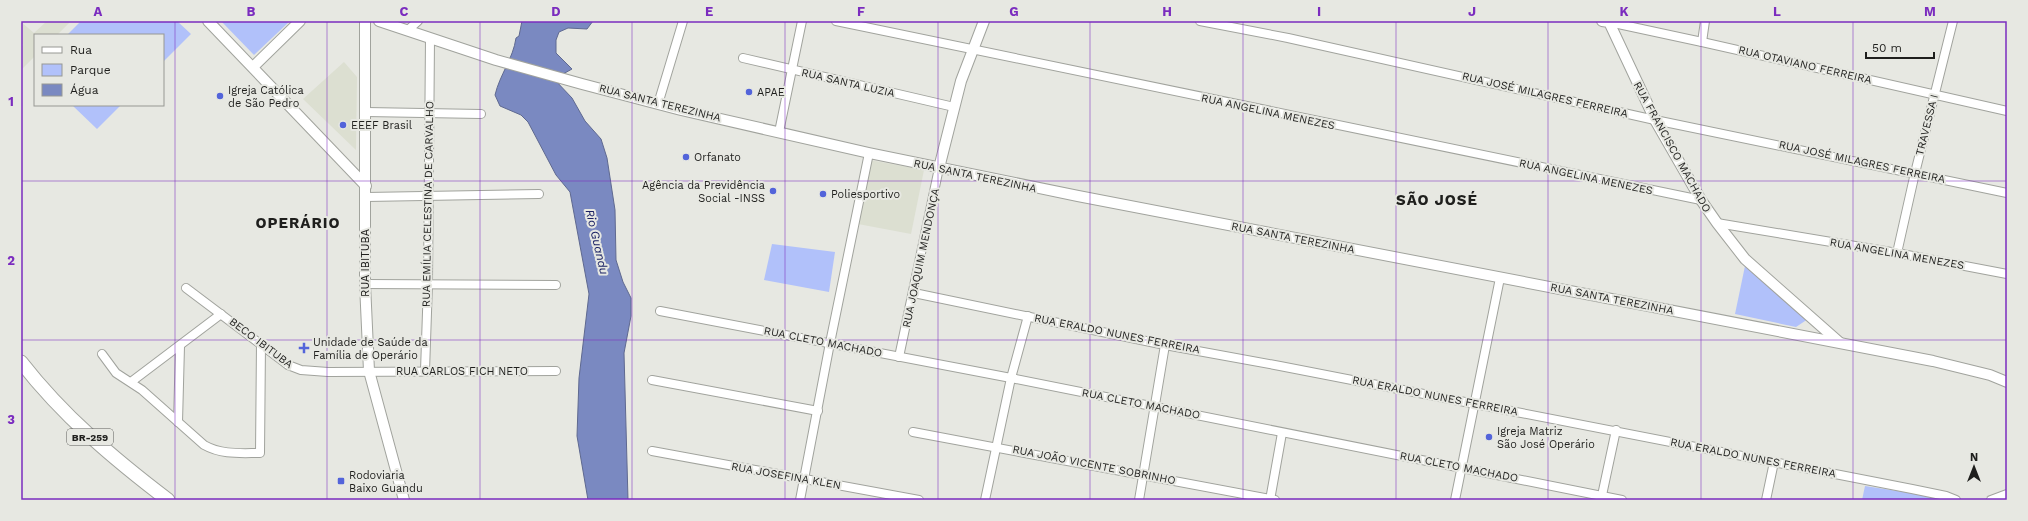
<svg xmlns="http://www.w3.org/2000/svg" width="2028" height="521" viewBox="0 0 2028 521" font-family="'Work Sans',sans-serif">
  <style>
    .built { fill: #dcdfd1 }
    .green { fill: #b1c1fa }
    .water { fill: #7a89c1; stroke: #5f6990 }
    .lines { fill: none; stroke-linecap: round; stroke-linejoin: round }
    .minor-casing { stroke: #a1a39d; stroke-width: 10 }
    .tertiary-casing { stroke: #a1a39d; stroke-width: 12 }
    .trunk-casing { stroke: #a1a39d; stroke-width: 15 }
    .minor { stroke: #fff; stroke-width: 8 }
    .tertiary { stroke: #fff; stroke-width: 10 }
    .trunk { stroke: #fff; stroke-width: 13 }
    .grid { fill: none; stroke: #7b2cbf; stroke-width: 1; stroke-opacity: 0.55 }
    .poi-dot { fill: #5364da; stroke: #e7e8e2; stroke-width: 1.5 }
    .labels { text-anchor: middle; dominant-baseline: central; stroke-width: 4; stroke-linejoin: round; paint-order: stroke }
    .shield { fill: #e7e8e2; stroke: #5b5b58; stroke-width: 1 }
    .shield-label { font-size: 10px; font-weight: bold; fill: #1f1f1d }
    .street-label { font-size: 11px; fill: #1f1f1d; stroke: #e7e8e2 }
    .poi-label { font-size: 11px; fill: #1f1f1d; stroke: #e7e8e2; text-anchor: start }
    .water-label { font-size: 12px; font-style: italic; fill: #1a2063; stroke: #e7e8e2 }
    .district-label { font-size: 15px; font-weight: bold; letter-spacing: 1px; fill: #1f1f1d; stroke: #e7e8e2 }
    .neatline { fill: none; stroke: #7b2cbf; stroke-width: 1.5 }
    .grid-label { font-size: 13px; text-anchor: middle; font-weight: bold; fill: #7b2cbf }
  </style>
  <rect width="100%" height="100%" fill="#e7e8e2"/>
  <g class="built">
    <polygon points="47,21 71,21 57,35 35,35 35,56 21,70 21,47 23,45 21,42 21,22 34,33"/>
    <polygon points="344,62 357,77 356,150 303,99"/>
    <polygon points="870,160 924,170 911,234 858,224"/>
  </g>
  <g class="green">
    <polygon points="81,21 177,21 191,34 163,62 163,35 67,35"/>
    <polygon points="221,21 290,21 254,55"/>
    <polygon points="72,105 121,105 97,129"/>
    <polygon points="772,244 835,252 829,292 764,280"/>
    <polygon points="1745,266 1808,319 1796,327 1735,314"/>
    <polygon points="1865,486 1943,498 1939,500 1862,500"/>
  </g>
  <path class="water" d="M522,21H593L587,29L568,28L559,32L556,40V53L572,69L554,79L572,98L585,121L601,139L607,158L615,210L616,260L623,282L631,298V316L624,353L628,500H588L577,436L579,378L589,294L570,192L556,175L528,122L521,115L500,106L495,95C500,74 513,59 516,38L519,36Z"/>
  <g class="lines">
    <defs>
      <g id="minor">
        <polyline points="836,21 1701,200"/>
        <polyline points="1200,21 1288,38 1655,120 2007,193"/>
        <polyline points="1609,22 1702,42 2007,111"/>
        <polyline points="408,30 418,21"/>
        <polyline points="1702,42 1705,21"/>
        <polyline points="743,58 954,107"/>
        <polyline points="658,104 683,21"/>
        <polyline points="366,112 481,114"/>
        <polyline points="779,132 802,21"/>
        <polyline points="366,197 539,194"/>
        <polyline points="1717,223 1897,253 2007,274"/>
        <polyline points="1897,253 1915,173 1953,21"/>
        <polyline points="365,284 556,285"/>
        <polyline points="186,288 288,365 301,370 328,372 556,371"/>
        <polyline points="914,293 1165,345 1280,366 1912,489 1946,496 1956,500"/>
        <polyline points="660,311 1011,378 1622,500"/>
        <path d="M102,354L116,373L142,390L204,445C222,455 240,453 260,453L261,343"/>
        <polyline points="899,357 939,168"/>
        <polyline points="425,371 428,283 430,38"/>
        <polyline points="652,380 818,411"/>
        <polyline points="131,382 221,314"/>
        <polyline points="178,422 180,346"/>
        <polyline points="913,432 1275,500"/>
        <polyline points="652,451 919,500"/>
        <polyline points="800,500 830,343 869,153"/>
        <polyline points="985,500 1011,378 1028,316"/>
        <polyline points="1139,500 1165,345"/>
        <polyline points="1270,500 1282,433"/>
        <polyline points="1455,500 1500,278"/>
        <polyline points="1601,500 1616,430"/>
        <polyline points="1766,500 1774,462"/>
        <polyline points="1991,500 2007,494"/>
      </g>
      <g id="tertiary">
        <polyline points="208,21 366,186"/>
        <polyline points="365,21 365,284 369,371 404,500"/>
        <polyline points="379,21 496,60 582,84 681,110 869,153 1078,196 1933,361 1990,375 2007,382"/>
        <polyline points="1602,21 1609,22 1655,120 1701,200 1717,223 1745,259 1839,342"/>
        <polyline points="253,67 300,21"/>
        <polyline points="939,168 961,81 984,21"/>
      </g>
      <path id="trunk" d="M21,362C63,416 114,459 168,500"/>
    </defs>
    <use href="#minor" class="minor-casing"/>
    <use href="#tertiary" class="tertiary-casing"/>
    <use href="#trunk" class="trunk-casing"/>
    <use href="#minor" class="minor"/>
    <use href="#tertiary" class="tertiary"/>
    <use href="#trunk" class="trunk"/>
  </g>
  <path class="grid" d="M175,21V500M327,21V500M480,21V500M632,21V500M785,21V500M938,21V500M1090,21V500M1243,21V500M1396,21V500M1548,21V500M1701,21V500M1853,21V500M21,181H2007M21,340H2007"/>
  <g class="poi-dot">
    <circle cx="749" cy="92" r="4"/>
    <circle cx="220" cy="96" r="4"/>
    <circle cx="343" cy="125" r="4"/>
    <circle cx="686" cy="157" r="4"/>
    <circle cx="773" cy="191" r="4"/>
    <circle cx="823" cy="194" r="4"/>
    <path d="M302 342h4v4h4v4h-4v4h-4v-4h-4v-4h4z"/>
    <circle cx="1489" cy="437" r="4"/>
    <rect x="337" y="477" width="8" height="8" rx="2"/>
  </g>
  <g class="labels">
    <rect class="shield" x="67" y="429" width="46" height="16" rx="3"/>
    <g class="shield-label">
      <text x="90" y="437">BR-259</text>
    </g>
    <g class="street-label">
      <text transform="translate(1805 65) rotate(13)">RUA OTAVIANO FERREIRA</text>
      <text transform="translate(848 83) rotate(13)">RUA SANTA LUZIA</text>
      <text transform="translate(1545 95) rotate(13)">RUA JOSÉ MILAGRES FERREIRA</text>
      <text transform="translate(660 103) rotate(14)">RUA SANTA TEREZINHA</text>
      <text transform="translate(1268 112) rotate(12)">RUA ANGELINA MENEZES</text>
      <text transform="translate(1927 125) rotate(-76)">TRAVESSA I</text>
      <text transform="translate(1672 147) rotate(61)">RUA FRANCISCO MACHADO</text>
      <text transform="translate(1862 162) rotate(12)">RUA JOSÉ MILAGRES FERREIRA</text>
      <text transform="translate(975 176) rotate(12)">RUA SANTA TEREZINHA</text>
      <text transform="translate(1586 177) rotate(12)">RUA ANGELINA MENEZES</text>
      <text transform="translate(428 204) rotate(-89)">RUA EMÍLIA CELESTINA DE CARVALHO</text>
      <text transform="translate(1293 238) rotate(11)">RUA SANTA TEREZINHA</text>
      <text transform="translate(1897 254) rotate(10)">RUA ANGELINA MENEZES</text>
      <text transform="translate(921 258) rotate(-78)">RUA JOAQUIM MENDONÇA</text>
      <text transform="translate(365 263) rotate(-90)">RUA IBITUBA</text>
      <text transform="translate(1612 299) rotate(11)">RUA SANTA TEREZINHA</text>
      <text transform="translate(1117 334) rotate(11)">RUA ERALDO NUNES FERREIRA</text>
      <text transform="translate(823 342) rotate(11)">RUA CLETO MACHADO</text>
      <text transform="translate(261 343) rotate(37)">BECO IBITUBA</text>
      <text x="462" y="371">RUA CARLOS FICH NETO</text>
      <text transform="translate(1435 396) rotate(11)">RUA ERALDO NUNES FERREIRA</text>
      <text transform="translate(1141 404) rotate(11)">RUA CLETO MACHADO</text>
      <text transform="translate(1753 458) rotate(11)">RUA ERALDO NUNES FERREIRA</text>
      <text transform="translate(1094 465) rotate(11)">RUA JOÃO VICENTE SOBRINHO</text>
      <text transform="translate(1459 467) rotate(11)">RUA CLETO MACHADO</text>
      <text transform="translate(786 476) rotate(10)">RUA JOSEFINA KLEN</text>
    </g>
    <g class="poi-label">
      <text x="228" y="90">Igreja Católica<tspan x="228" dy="13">de São Pedro</tspan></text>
      <text x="757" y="92">APAE</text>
      <text x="351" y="125">EEEF Brasil</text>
      <text x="694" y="157">Orfanato</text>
      <text x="765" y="185" text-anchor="end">Agência da Previdência<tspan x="765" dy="13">Social -INSS</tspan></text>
      <text x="831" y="194">Poliesportivo</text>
      <text x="313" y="342">Unidade de Saúde da<tspan x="313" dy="13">Família de Operário</tspan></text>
      <text x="1497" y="431">Igreja Matriz<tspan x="1497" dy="13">São José Operário</tspan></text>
      <text x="349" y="475">Rodoviaria<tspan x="349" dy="13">Baixo Guandu</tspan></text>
    </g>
    <g class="water-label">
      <text transform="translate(597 242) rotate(77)">Rio Guandu</text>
    </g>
    <g class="district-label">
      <text x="1437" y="200">SÃO JOSÉ</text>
      <text x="298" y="223">OPERÁRIO</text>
    </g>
  </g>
  <rect width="2028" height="521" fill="none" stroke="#e7e8e2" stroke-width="44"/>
  <rect x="34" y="34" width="130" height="72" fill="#e7e8e2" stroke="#979893"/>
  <rect x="42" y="47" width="20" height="6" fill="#ffffff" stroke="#979893"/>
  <text x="70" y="54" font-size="12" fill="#1f1f1d">Rua</text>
  <rect x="42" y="64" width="20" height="12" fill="#b1c1fa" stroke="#979893"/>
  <text x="70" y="74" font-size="12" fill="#1f1f1d">Parque</text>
  <rect x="42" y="84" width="20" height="12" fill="#7a89c1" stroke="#979893"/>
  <text x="70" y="94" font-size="12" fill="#1f1f1d">Água</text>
  <g transform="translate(1974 467)" stroke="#e7e8e2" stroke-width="3" paint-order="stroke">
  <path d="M0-3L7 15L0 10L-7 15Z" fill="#1f1f1d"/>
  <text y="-6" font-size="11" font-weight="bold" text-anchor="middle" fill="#1f1f1d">N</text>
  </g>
  <path d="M1866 52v6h68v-6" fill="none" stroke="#1f1f1d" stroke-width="2"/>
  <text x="1872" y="52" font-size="12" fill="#1f1f1d" stroke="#e7e8e2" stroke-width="3" paint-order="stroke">50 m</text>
  <rect x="22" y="22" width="1984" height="477" class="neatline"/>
  <g class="grid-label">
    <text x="98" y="16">A</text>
    <text x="251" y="16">B</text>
    <text x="404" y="16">C</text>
    <text x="556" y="16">D</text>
    <text x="709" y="16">E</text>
    <text x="861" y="16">F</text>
    <text x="1014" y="16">G</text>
    <text x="1167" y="16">H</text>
    <text x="1319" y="16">I</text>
    <text x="1472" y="16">J</text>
    <text x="1624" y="16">K</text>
    <text x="1777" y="16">L</text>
    <text x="1930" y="16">M</text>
    <text x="11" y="106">1</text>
    <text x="11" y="265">2</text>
    <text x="11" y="424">3</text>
  </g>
</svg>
